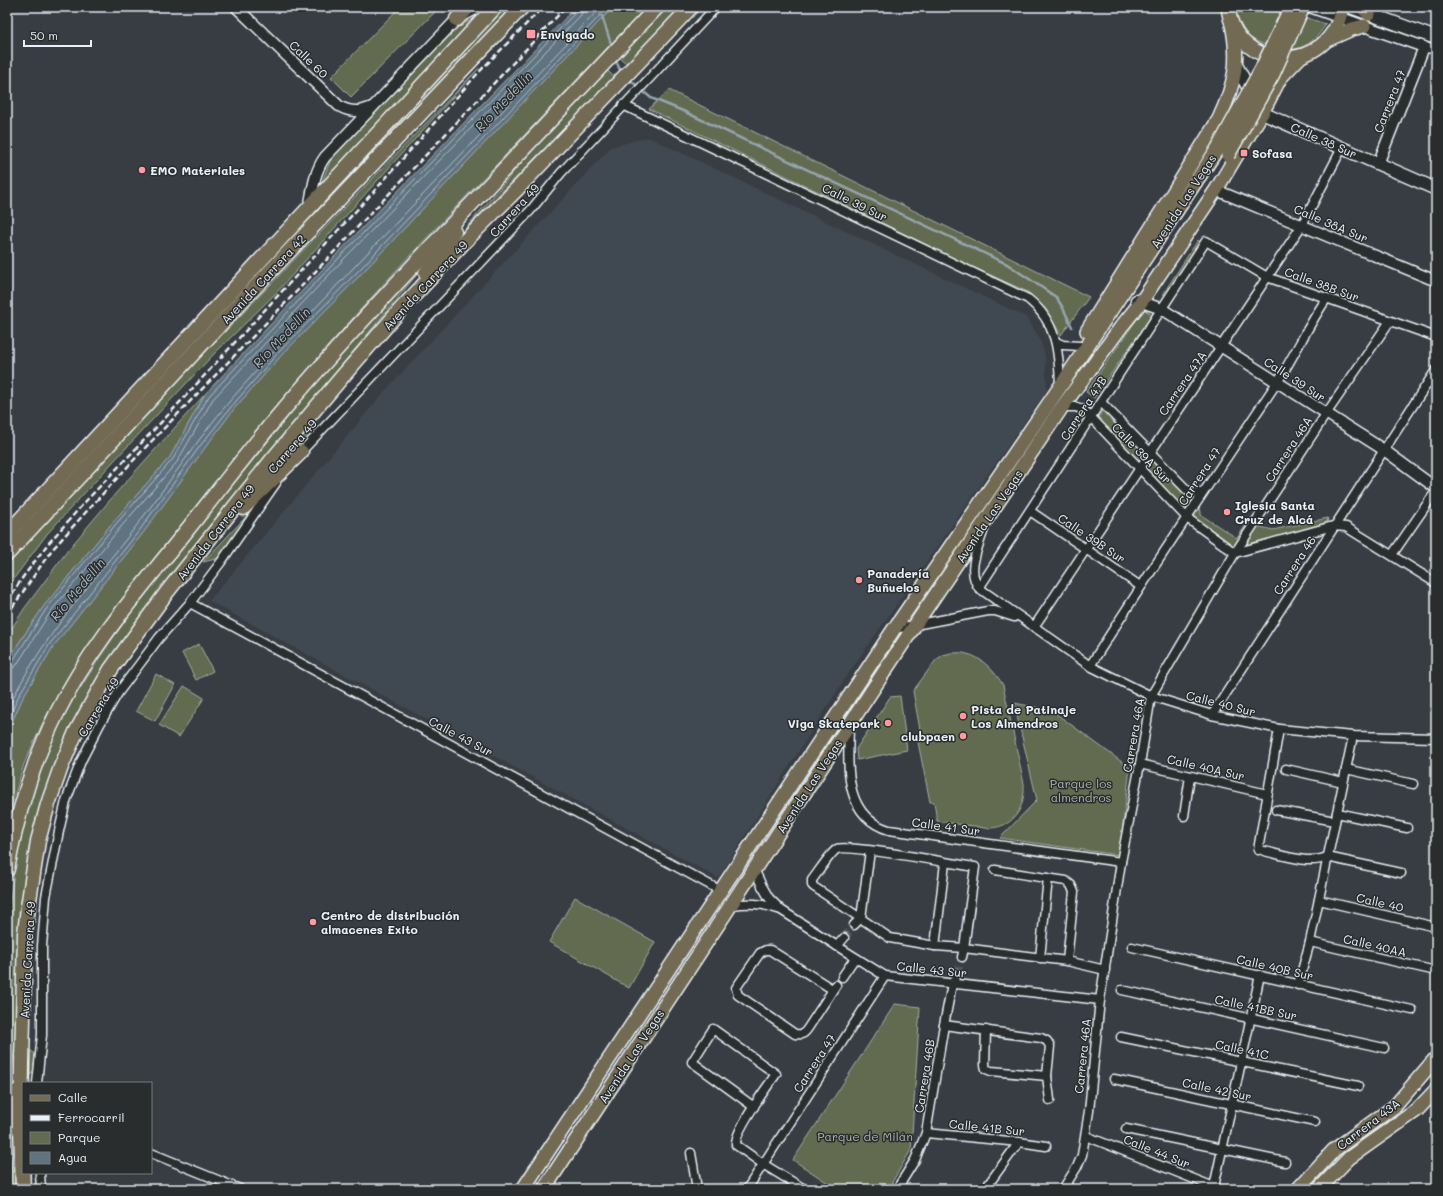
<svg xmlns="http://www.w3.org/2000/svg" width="1443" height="1196" viewBox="0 0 1443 1196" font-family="Mali,sans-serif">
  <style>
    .built { fill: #414851 }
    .green { fill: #626a50; stroke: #a5aea4 }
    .water { fill: #607381; stroke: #96a5b1 }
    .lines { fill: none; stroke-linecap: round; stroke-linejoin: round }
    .shore { stroke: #b2bfc8; stroke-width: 1 }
    .stream { stroke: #96a5b1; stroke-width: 2.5 }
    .minor-tunnel { stroke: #52585e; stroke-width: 8; stroke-dasharray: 8 4; stroke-linecap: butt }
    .minor-casing { stroke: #e8f1f8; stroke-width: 11 }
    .tertiary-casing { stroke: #e8f1f8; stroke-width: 13 }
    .secondary-casing { stroke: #e8f1f8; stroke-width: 15 }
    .primary-casing { stroke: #e8f1f8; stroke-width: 16 }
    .trunk-casing { stroke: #e8f1f8; stroke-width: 17 }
    .minor { stroke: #2a2d2e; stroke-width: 8 }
    .tertiary { stroke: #2a2d2e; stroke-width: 10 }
    .secondary { stroke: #2a2d2e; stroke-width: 12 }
    .primary { stroke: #736b52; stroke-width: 13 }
    .trunk { stroke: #736b52; stroke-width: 14 }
    .rail { stroke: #e8f1f8; stroke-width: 2.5; stroke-dasharray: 6 3; stroke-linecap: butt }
    .primary-bridge-casing { stroke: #e8f1f8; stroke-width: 16; stroke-linecap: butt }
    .primary-bridge { stroke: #736b52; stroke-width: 13 }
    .poi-dot { fill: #ff9aa2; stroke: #2a2d2e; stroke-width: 1.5 }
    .labels { text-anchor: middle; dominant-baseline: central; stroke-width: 3; stroke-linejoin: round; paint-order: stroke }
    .poi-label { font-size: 12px; font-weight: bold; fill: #e8f1f8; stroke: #2a2d2e; text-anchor: start }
    .street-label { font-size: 12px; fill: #e8f1f8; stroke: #2a2d2e }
    .park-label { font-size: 12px; fill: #acb4ac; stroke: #2a2d2e }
    .water-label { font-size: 13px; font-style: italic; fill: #abb8c2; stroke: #2a2d2e }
  </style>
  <rect width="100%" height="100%" fill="#383d43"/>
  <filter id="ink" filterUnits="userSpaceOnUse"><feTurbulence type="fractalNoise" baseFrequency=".025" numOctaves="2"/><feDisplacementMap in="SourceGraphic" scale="8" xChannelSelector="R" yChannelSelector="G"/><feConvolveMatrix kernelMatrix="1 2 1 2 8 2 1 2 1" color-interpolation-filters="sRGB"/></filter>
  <g filter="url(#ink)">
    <polygon class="built" points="648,137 1026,317 1039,337 1045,355 1047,390 848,674 718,878 209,601 384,392 611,147"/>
    <g class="green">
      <polygon points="400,7 440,7 351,97 331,77"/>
      <polygon points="503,7 515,7 366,164 309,218"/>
      <polygon points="613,7 646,7 398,268 328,346 258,429 121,601 65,683 44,720 24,764 7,821 7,733 23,697 53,647 143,533 204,449 234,409 280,357 364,271"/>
      <polygon points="667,7 680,7 627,64 619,57"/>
      <path d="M1235,7H1272L1326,24C1311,48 1296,54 1269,46C1260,43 1251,40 1245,33C1239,26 1237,15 1235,7Z"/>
      <polygon points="476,18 319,189 331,159 460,25"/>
      <polygon points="479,68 277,292 212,356 111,464 47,534 15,577 7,590 7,565 192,366"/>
      <polygon points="607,70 614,77 457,238 529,154"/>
      <polygon points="669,90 1089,297 1061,335 1046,309 1028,292 968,265 649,109"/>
      <polygon points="1198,240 1201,243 1167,297 1163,294"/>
      <polygon points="440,247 238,490 174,573 92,688 67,734 44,793 28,857 19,928 16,1038 7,1104 8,913 17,852 29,803 46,754 66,711 100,657 133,609 312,387"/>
      <polygon points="1144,309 1152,315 1094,398 1086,392"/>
      <polygon points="205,394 170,457 113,522 44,606 18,644 7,663 7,636 24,609 68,550 116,493"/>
      <polygon points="1105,407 1144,447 1169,477 1198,508 1201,512 1201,515 1235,537 1237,538 1249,521 1256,526 1273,530 1328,518 1326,527 1235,551 1187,518 1095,422"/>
      <polygon points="307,429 308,435 258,489"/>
      <polygon points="257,505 220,558 203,562"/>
      <polygon points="199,644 213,671 196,680 182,653"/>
      <path d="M951,653C957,653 962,652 967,654C982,657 996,673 1003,685L1024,784C1025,806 1016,826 991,828C986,829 980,827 975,826C962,825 950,823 937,821L934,802H930L918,742L922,741L913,691L936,660L943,655Z"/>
      <polygon points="156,674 175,685 155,721 136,711"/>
      <polygon points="184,686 204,698 179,737 159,725"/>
      <polygon points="900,696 907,750 857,760 856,749 890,697"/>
      <polygon points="1014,703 1051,710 1130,768 1119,855 1000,838 1037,800"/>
      <polygon points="575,897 655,942 629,988 549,942"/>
      <polygon points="895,1004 920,1007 911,1150 888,1189 837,1189 793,1160"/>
      <polygon points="30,1050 35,1054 34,1070 28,1078"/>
      <polygon points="14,1142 14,1189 9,1189"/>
    </g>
    <polygon class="water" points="576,7 613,7 364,271 280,357 234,409 204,449 143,533 53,647 23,697 7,733 7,663 18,644 44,606 113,522 170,457 205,394 334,257"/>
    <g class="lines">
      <g class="shore">
        <polyline points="7,664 12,662 47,608 116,524 173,459 209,396 337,260 577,11 578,7"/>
        <polyline points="7,669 12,668 16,666 51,611 120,528 177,462 213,399 340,263 581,15 583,7"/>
        <path d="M7,711C38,641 91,585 137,525C168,485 196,441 229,402C270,354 315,309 358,263C439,178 520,93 601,7"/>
        <polyline points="7,723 19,695 49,645 139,531 200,446 231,407 277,354 361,268 608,7"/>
      </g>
      <g class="stream">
        <polyline points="602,16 612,47"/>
        <polyline points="615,57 619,68 623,72"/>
        <polyline points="629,79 651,98 683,111 1007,264 1056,297 1063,308 1072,327"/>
      </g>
      <g class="minor-tunnel">
        <polyline points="844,938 854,925"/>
        <polyline points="957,974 962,957"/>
      </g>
      <defs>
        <g id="minor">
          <polyline points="1424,47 1436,50"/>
          <path d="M623,105L1028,299C1057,322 1059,352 1060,386"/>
          <polyline points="1056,342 1063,345 1080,346"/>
          <polyline points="1101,402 1187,490 1192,493 1203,492"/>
          <polyline points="1062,407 1076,407 1084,410 1187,518 1235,553 1333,526 1346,527 1436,583"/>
          <polyline points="299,454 530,211 561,173 716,7"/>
          <polyline points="1030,511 1140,586"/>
          <path d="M984,529C978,548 966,571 979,588L1090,666L1151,696L1212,715L1279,729L1353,736L1436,738"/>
          <polyline points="1392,555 1436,491"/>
          <polyline points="979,588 1206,241 1267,277 1436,337"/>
          <polyline points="190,603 201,609 721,891"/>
          <polyline points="1034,627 1302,225 1342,148"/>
          <polyline points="894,629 988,611 995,611 1014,617"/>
          <path d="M1090,666C1150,571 1213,478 1276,384C1294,357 1308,325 1327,298"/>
          <polyline points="1212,715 1436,370"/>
          <path d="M849,727C848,766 843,816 889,830L1121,862"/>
          <polyline points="1140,764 1267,794"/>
          <polyline points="1286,769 1343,782"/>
          <polyline points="1346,769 1413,784"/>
          <polyline points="1276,810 1335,821"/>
          <polyline points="1337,813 1407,828"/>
          <polyline points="1184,816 1190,776"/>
          <polyline points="1258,850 1279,729"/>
          <path d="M1264,851C1282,855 1309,865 1327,857L1401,873"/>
          <polyline points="754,869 762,886 769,898 781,910 837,946 885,976 1100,1000"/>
          <polyline points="995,870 1066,881 1071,885 1074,892 1067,961"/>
          <polyline points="1319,900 1436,927"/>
          <path d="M731,905C748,903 762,903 778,909"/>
          <polyline points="854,925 861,918 870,851"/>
          <polyline points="1310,942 1436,971"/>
          <polyline points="837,946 844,938"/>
          <polyline points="935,946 945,863"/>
          <polyline points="1132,947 1412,1010"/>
          <path d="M962,957L964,948L975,867C954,864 849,844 837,849C831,852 817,874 812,880V885L814,887L890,938L935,946L964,948L1067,961L1105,970"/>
          <polyline points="1040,958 1048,878"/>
          <polyline points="842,977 855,958"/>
          <polyline points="1298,985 1310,942 1353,736"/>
          <path d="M832,989L770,950H766L760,953L736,988L738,995L795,1034C802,1035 804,1034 808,1028L836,985"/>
          <polyline points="1122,990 1384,1048"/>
          <polyline points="944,1025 1041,1038 1047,1041 1050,1046 1047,1076 1050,1100"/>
          <polyline points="986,1030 985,1065 986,1069 991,1071 1047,1076"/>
          <polyline points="1121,1037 1358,1086"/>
          <polyline points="1114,1079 1315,1122"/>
          <polyline points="37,1083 42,1035 42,946 46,897 59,831 66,801 81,761 100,724 118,693 159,638 190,603 221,562 276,483"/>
          <path d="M754,1107L692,1062L713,1029L776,1074C767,1087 734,1131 736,1145L763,1164L804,1189"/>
          <polyline points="1126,1129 1285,1162"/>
          <polyline points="926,1133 1019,1142 1046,1146"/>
          <polyline points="1086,1136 1219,1189"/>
          <polyline points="151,1153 240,1189"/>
          <polyline points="691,1153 697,1189"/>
          <polyline points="40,1173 41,1189"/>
          <polyline points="1214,1187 1260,975"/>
          <polyline points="747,1189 885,976"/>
          <polyline points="897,1189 915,1160 926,1133 944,1025 952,984 957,974"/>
          <polyline points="985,1189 1019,1142"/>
          <polyline points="1063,1189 1077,1167 1082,1155 1089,1111 1100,1000 1121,862 1140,764 1151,696 1235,553 1326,414 1390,321"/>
        </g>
        <g id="tertiary">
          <path d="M236,7L339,106C351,113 360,112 372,107"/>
          <polyline points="1310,7 1424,47 1378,164"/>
          <polyline points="1216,190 1436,281"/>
          <path d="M309,208C313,189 314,172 325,157L457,19L479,7"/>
          <polyline points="1136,300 1162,309 1384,450 1436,488"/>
        </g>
        <g id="secondary">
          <polyline points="1351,7 1436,38"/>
          <polyline points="1236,65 1262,113 1436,189"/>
        </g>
        <g id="primary">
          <path d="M1228,7C1235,74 1331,76 1342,7"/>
          <polyline points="1362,7 1369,14"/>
          <polyline points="1327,40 1352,29 1364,26"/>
          <path d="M1087,331L1219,119C1235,84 1240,62 1232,24"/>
          <polyline points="523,1189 894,629 1060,387 1218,148"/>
          <polyline points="544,1189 915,625 1060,410 1121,327 1141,302 1216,190 1262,113 1280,78 1301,56"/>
          <polyline points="1298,1189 1334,1150 1395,1106 1436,1058"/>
          <polyline points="1319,1189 1349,1158 1417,1110 1436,1090"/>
        </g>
        <g id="trunk">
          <polyline points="457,19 468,7"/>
          <polyline points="426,273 454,232"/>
          <polyline points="243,508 301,452"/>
          <polyline points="7,534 495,7"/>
          <polyline points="7,554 240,303 522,7"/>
          <path d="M7,869C17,814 32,763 57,713C91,644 144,585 191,525C218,491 245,456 273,422C338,345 407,272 476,199C537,135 597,71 657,7"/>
          <polyline points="7,1131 16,1092"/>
          <polyline points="23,1189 21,1130 22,1063 25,933 28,907 38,841 48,804 61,767 76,732 94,699 111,669 167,592 272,460 342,377 401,309 465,241 518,188 691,7"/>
        </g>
      </defs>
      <use href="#minor" class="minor-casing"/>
      <use href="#tertiary" class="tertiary-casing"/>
      <use href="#secondary" class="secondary-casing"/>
      <use href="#primary" class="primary-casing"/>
      <use href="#trunk" class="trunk-casing"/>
      <use href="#minor" class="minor"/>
      <use href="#tertiary" class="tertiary"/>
      <use href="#secondary" class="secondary"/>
      <use href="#primary" class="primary"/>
      <use href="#trunk" class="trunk"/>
      <g class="rail">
        <polyline points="7,602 23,577 47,545 85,502 169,414 377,188 479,72 543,7"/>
        <polyline points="7,615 51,551 86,512 143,450 297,291 566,7"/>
      </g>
      <defs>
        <g id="primary-bridge">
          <polyline points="1218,148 1262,68 1291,7"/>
          <polyline points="1228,155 1273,74 1303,7"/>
        </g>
      </defs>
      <use href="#primary-bridge" class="primary-bridge-casing"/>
      <use href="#primary-bridge" class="primary-bridge"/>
    </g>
  </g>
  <g class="poi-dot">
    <rect x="526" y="29" width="10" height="10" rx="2"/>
    <rect x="1240" y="149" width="8" height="8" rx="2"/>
    <circle cx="142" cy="170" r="4"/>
    <circle cx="1227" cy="512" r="4"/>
    <circle cx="859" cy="580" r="4"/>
    <circle cx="963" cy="716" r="4"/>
    <circle cx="888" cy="723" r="4"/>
    <circle cx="963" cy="736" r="4"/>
    <circle cx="313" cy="922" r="4"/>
  </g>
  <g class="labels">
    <g class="poi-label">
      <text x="540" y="34">Envigado</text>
      <text x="1252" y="153">Sofasa</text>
      <text x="150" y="170">EMO Materiales</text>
      <text x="1235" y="505">Iglesia Santa<tspan x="1235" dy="14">Cruz de Alcá</tspan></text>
      <text x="867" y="573">Panadería<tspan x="867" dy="14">Buñuelos</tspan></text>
      <text x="971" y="709">Pista de Patinaje<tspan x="971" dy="14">Los Almendros</tspan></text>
      <text x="880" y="723" text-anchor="end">Viga Skatepark</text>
      <text x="955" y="736" text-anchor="end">clubpaen</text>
      <text x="321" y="915">Centro de distribución<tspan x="321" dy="14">almacenes Exito</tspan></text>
    </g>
    <g class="street-label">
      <text transform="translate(309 59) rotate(44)">Calle 60</text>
      <text transform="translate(1389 101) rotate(-69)">Carrera 47</text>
      <text transform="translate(1324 140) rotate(24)">Calle 38 Sur</text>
      <text transform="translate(1183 201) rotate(-57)">Avenida Las Vegas</text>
      <text transform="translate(855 202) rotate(26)">Calle 39 Sur</text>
      <text transform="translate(514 210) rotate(-48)">Carrera 49</text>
      <text transform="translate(1331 223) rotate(23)">Calle 38A Sur</text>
      <text transform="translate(263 279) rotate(-47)">Avenida Carrera 42</text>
      <text transform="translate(1322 284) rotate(20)">Calle 38B Sur</text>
      <text transform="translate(425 285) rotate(-47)">Avenida Carrera 49</text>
      <text transform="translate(1295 379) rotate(33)">Calle 39 Sur</text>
      <text transform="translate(1182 383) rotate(-56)">Carrera 47A</text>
      <text transform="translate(1083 408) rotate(-57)">Carrera 47B</text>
      <text transform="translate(292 446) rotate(-49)">Carrera 49</text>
      <text transform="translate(1288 449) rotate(-57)">Carrera 46A</text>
      <text transform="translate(1142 453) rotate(46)">Calle 39A Sur</text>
      <text transform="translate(1199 476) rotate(-57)">Carrera 47</text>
      <text transform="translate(989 516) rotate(-56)">Avenida Las Vegas</text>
      <text transform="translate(215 532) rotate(-52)">Avenida Carrera 49</text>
      <text transform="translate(1092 538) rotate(34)">Calle 39B Sur</text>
      <text transform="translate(1294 565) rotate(-57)">Carrera 46</text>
      <text transform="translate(1221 703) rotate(14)">Calle 40 Sur</text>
      <text transform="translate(98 707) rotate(-59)">Carrera 49</text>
      <text transform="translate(1133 735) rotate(-80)">Carrera 46A</text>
      <text transform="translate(461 736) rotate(28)">Calle 43 Sur</text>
      <text transform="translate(1206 767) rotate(13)">Calle 40A Sur</text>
      <text transform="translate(809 786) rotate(-57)">Avenida Las Vegas</text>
      <text transform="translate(946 826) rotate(8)">Calle 41 Sur</text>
      <text transform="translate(1380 902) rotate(13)">Calle 40</text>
      <text transform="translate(1375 945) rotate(13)">Calle 40AA</text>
      <text transform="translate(27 960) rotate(-87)">Avenida Carrera 49</text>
      <text transform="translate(1275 967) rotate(13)">Calle 40B Sur</text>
      <text transform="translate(932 969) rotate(6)">Calle 43 Sur</text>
      <text transform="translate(1256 1007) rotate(12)">Calle 41BB Sur</text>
      <text transform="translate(1242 1049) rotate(12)">Calle 41C</text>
      <text transform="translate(631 1056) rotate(-57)">Avenida Las Vegas</text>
      <text transform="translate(1082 1056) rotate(-84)">Carrera 46A</text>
      <text transform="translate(814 1063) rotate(-57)">Carrera 47</text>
      <text transform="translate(924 1076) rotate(-81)">Carrera 46B</text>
      <text transform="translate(1217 1089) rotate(12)">Calle 42 Sur</text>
      <text transform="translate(1368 1124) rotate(-37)">Carrera 43A</text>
      <text transform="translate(987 1127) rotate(6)">Calle 41B Sur</text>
      <text transform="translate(1157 1151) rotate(22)">Calle 44 Sur</text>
    </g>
    <g class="park-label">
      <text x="1081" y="783">Parque los<tspan x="1081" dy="14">almendros</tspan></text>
      <text x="865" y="1136">Parque de Milán</text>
    </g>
    <g class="water-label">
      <text transform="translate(503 101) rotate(-47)">Río Medellín</text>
      <text transform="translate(281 337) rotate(-47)">Río Medellín</text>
      <text transform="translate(77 589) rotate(-50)">Río Medellín</text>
    </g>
  </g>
  <rect width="1443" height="1196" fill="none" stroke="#2a2d2e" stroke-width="24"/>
  <rect x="12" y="12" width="1419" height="1172" fill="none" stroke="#e8f1f8" stroke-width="1.5" filter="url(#ink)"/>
  <rect x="22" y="1082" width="130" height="92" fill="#2a2d2e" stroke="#767b7f"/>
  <rect x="30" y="1095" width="20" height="6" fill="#736b52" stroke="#767b7f"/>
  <text x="58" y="1102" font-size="12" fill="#e8f1f8">Calle</text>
  <rect x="30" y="1115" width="20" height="6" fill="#e8f1f8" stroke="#767b7f"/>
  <text x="58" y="1122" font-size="12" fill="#e8f1f8">Ferrocarril</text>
  <rect x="30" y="1132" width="20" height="12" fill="#626a50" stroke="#767b7f"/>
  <text x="58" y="1142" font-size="12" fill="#e8f1f8">Parque</text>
  <rect x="30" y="1152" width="20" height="12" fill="#607381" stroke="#767b7f"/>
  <text x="58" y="1162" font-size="12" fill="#e8f1f8">Agua</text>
  <path d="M24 40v6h67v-6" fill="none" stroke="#e8f1f8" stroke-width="2"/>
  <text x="30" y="40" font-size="12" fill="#e8f1f8" stroke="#2a2d2e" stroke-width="3" paint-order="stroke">50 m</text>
</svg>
